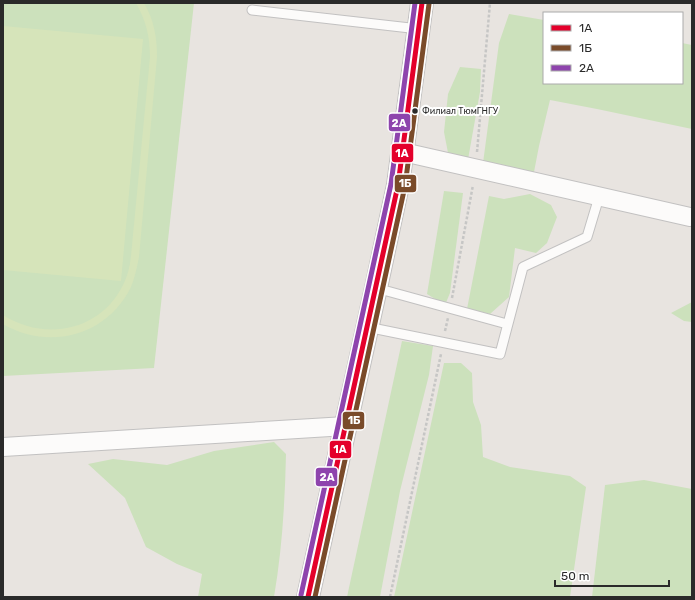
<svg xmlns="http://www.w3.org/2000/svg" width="695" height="600" viewBox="0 0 695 600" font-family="Rubik,sans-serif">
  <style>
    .green { fill: #cce1bc }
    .pitch { fill: #d6e4ba }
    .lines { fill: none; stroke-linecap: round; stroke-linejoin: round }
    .service-casing { stroke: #c2c1c1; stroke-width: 11 }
    .minor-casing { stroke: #c2c1c1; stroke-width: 20 }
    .secondary-casing { stroke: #c2c1c1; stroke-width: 24 }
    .path { stroke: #c6c6c5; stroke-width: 2.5; stroke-dasharray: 3 2; stroke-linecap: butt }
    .service { stroke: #fcfbfa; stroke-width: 9 }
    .minor { stroke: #fcfbfa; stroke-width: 18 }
    .secondary { stroke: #fcfbfa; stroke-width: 22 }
    .bus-1-casing { stroke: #fff; stroke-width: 8 }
    .bus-2-casing { stroke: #fff; stroke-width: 8 }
    .bus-3-casing { stroke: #fff; stroke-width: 8 }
    .bus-1 { stroke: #e4002b; stroke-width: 5 }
    .bus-2 { stroke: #7a4b2a; stroke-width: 5 }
    .bus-3 { stroke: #8e44ad; stroke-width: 5 }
    .bus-dot { fill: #2a2a2a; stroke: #fff; stroke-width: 1.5 }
    .labels { text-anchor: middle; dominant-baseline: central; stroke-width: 4; stroke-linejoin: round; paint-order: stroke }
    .bus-label { font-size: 9px; fill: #2a2a2a; stroke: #fff; text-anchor: start }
    .line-badge { stroke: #fff; stroke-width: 1.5 }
    .badge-label { font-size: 11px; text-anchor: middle; font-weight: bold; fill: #fff }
  </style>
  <rect width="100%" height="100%" fill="#e8e4e0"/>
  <g class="green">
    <polygon points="3,3 194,3 154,368 3,376"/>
    <polygon points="509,14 544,20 544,83 682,83 682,43 692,45 692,129 597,109 550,100 539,146 534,172 483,163 499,43"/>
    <polygon points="460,67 481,69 480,92 467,165 448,153 444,132 448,94"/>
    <polygon points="444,191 463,193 450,293 445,305 427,294"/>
    <polygon points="530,194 551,205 557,217 547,243 536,253 515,248 509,297 490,314 467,309 489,196 504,199"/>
    <polygon points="692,302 692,322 684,321 671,313"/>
    <polygon points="402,341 433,346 429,375 400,491 380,597 347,597"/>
    <polygon points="444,363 461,363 472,373 473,402 481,425 483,457 510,467 570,476 586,487 570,597 394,597"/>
    <path d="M274,442L286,454C285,502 282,550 274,597H198L202,574L177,564L146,547L125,498L88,464L113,459L167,465L214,451Z"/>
    <polygon points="644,480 692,489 692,597 592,597 605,485"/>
  </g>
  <g class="pitch">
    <path d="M136,3H144C154,20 157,37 157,57L139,257C137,267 135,277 131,287C107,336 49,351 3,324V315C45,342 102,331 124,283C128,274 130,266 131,256L150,57C150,36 146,21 136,3Z"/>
    <polygon points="3,26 143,39 121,281 3,270"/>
  </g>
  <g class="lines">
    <defs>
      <g id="service">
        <polyline points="252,10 419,29"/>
        <polyline points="376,288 507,324"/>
        <polyline points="367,327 500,354 523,267 587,237 599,197"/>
      </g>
      <g id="minor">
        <polyline points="403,152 690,217"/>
        <polyline points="3,447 346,426"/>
      </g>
      <polyline id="secondary" points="308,597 376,288 398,185 422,3"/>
    </defs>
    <use href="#service" class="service-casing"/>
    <use href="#minor" class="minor-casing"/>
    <use href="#secondary" class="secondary-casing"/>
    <g class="path">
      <polyline points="477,152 490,3"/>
      <polyline points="452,298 473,185"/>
      <polyline points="445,331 448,318"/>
      <polyline points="390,597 441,354"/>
    </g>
    <use href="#service" class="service"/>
    <use href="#minor" class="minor"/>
    <use href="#secondary" class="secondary"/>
    <defs>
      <polyline id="bus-1" points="308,597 398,185 422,3"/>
      <polyline id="bus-2" points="315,597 405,186 429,4"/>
      <polyline id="bus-3" points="301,595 391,184 415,3"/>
    </defs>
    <use href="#bus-1" class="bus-1-casing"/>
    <use href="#bus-2" class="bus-2-casing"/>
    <use href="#bus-3" class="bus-3-casing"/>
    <use href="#bus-1" class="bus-1"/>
    <use href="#bus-2" class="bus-2"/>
    <use href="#bus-3" class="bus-3"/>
  </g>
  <circle class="bus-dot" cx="415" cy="111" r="3.5"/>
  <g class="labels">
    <g class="bus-label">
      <text x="422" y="111">Филиал ТюмГНГУ</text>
    </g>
  </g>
  <g class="line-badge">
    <rect x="388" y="113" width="23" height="19" rx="4" fill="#8e44ad"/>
    <rect x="391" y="143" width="23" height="20" rx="4" fill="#e4002b"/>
    <rect x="394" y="174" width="23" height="19" rx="4" fill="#7a4b2a"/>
    <rect x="342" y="411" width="23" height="19" rx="4" fill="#7a4b2a"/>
    <rect x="329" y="440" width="23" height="19" rx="4" fill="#e4002b"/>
    <rect x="315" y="467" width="23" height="20" rx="4" fill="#8e44ad"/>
  </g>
  <g class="badge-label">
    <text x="399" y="127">2А</text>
    <text x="402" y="157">1А</text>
    <text x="405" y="187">1Б</text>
    <text x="354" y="424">1Б</text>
    <text x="340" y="453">1А</text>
    <text x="327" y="481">2А</text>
  </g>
  <rect width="695" height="600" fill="none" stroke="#2a2a2a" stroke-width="8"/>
  <rect x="543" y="12" width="140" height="72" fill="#ffffff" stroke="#aaaaaa"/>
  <rect x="551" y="25" width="20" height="6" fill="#e4002b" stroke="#aaaaaa"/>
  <text x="579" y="32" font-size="12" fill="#2a2a2a">1А</text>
  <rect x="551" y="45" width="20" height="6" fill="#7a4b2a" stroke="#aaaaaa"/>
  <text x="579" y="52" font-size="12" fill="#2a2a2a">1Б</text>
  <rect x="551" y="65" width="20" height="6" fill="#8e44ad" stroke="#aaaaaa"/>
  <text x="579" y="72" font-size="12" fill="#2a2a2a">2А</text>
  <path d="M555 580v6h114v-6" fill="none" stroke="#2a2a2a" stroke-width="2"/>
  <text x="561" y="580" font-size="12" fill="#2a2a2a" stroke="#ffffff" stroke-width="3" paint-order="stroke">50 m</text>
</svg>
